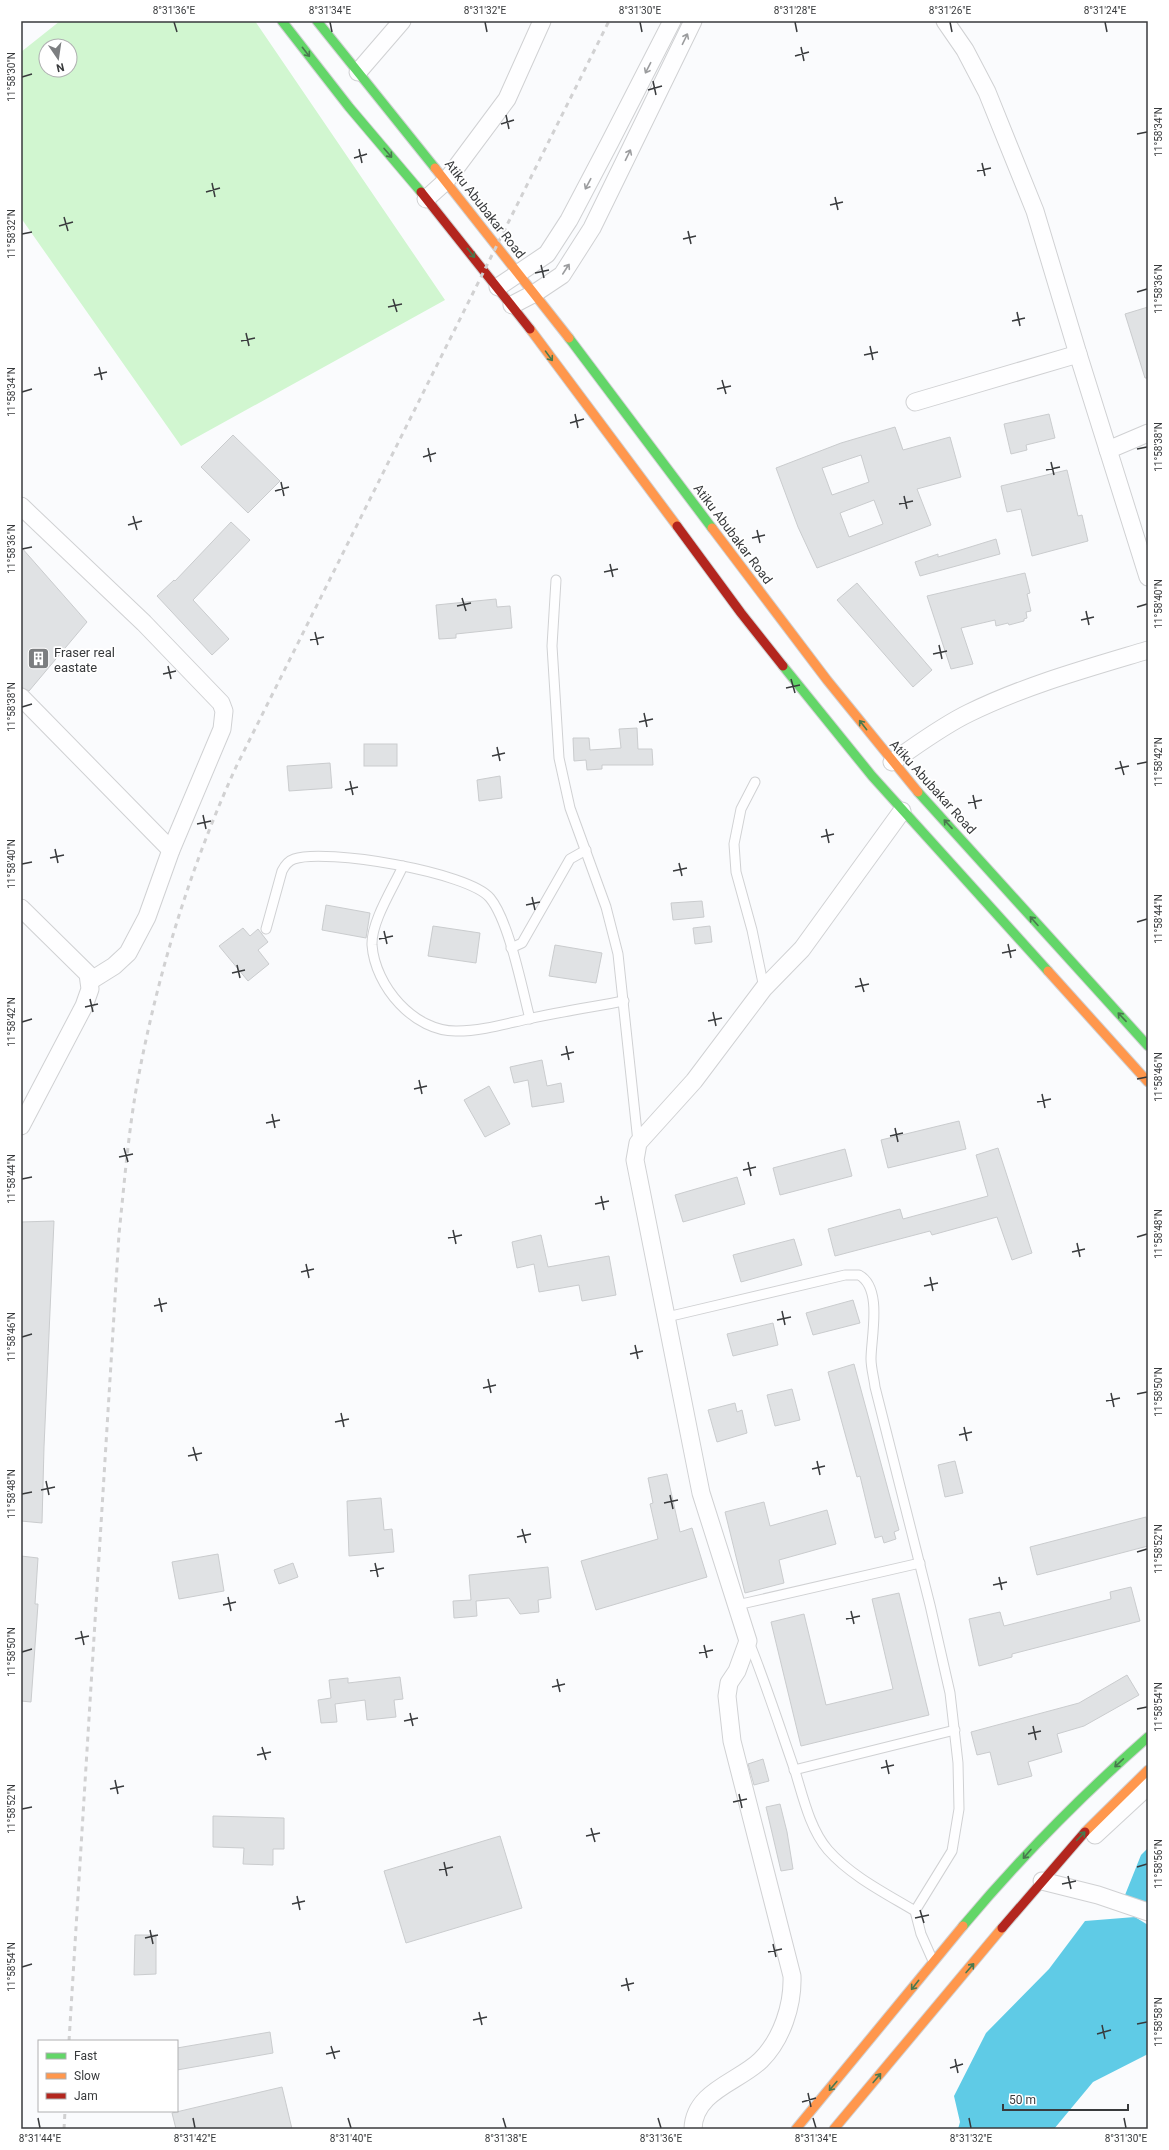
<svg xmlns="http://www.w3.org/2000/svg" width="1169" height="2150" viewBox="0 0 1169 2150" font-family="Roboto,sans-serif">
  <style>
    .green { fill: #d1f6d0; fill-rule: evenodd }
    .water { fill: #5fcbe6 }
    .building { fill: #e0e2e4; stroke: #caccce; fill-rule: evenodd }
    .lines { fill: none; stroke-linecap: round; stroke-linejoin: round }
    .lane-casing { stroke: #d0d1d3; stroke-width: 11 }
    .street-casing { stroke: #d0d1d3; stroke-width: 19 }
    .fast-casing { stroke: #d0d1d3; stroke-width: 11 }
    .slow-casing { stroke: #d0d1d3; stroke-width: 11 }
    .jam-casing { stroke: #d0d1d3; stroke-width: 11 }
    .lane { stroke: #fefeff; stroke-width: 9 }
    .street { stroke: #fefeff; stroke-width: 17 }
    .fast { stroke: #63d668; stroke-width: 9 }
    .slow { stroke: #ff974d; stroke-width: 9 }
    .jam { stroke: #b3261e; stroke-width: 9 }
    .rail { stroke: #d1d1d2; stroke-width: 3; stroke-dasharray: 5 5; stroke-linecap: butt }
    .oneway { stroke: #9b9c9e }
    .oneway2 { stroke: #49784e }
    .ticks { fill: none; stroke: #383a3c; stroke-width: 1.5 }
    .labels { text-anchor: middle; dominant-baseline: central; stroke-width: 3.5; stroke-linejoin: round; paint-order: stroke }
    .street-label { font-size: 13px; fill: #383a3c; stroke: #fff }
    .poi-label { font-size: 13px; fill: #383a3c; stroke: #fff; text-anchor: start }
    .neatline { fill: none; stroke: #383a3c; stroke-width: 1.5 }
    .ticks-label { font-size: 10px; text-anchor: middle; fill: #383a3c }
  </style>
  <rect width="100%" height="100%" fill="#fafbfd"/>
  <path class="green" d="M60,21H255L445,300L181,446L21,218V52ZM46,46H70V70H46Z"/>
  <g class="water">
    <polygon points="1148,1848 1148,1904 1125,1895 1141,1855"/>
    <polygon points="1135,1917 1148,1925 1148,2054 1093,2082 1054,2129 958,2129 960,2122 954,2096 986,2033 1049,1969 1085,1921"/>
  </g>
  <g class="building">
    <polygon points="1148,307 1148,378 1145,378 1125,314"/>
    <polygon points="1049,414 1055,438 1026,445 1027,450 1011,454 1004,424"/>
    <path d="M895,427L903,450L950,437L961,477L917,489L931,525L817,568L798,527L776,468L841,443ZM861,455L869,482L832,495L822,468ZM874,500L883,524L849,537L840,513Z"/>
    <polygon points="233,435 280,481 248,513 201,467"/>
    <polygon points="1067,470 1078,516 1082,515 1088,541 1032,556 1021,509 1007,512 1001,486"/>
    <polygon points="231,522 250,540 193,600 229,639 212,655 157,596 174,580 175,581"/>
    <polygon points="996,539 1000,554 920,576 915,562 938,554 938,557"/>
    <polygon points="21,547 87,622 29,691 21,687"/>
    <polygon points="1025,573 1030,593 1027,594 1031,611 1026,612 1027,618 1024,619 1024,621 1009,625 1008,623 996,626 995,620 961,628 973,664 951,669 927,596"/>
    <polygon points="857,583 932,670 913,687 837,600"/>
    <polygon points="496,599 497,607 510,606 512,628 456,634 456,638 439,639 436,605"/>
    <polygon points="637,728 638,749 652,749 653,765 602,765 602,769 587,770 586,760 574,761 573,738 589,738 590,750 621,748 619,729"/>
    <rect x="364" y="744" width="33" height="22"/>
    <polygon points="330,763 332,788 289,791 287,766"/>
    <polygon points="500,776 502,798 479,801 477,780"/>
    <polygon points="702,901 704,917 673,920 671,903"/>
    <polygon points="326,905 370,913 366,938 322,930"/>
    <polygon points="433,926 480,933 476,963 428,956"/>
    <polygon points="710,926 712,942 695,944 693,928"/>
    <polygon points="243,928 250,936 258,929 268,942 258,950 269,964 248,981 219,946"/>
    <polygon points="555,945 602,953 596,983 549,976"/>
    <polygon points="542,1060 547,1086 561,1083 564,1102 532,1107 528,1080 514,1083 510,1067"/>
    <polygon points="489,1086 510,1124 485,1137 464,1100"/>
    <polygon points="959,1121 966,1149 888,1168 881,1140"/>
    <polygon points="998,1148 1032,1253 1012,1260 997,1217 932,1235 930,1231 835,1256 828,1229 900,1209 903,1219 988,1196 976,1155"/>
    <polygon points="845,1149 852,1176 780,1195 773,1168"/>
    <polygon points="737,1177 745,1204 683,1222 675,1195"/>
    <polygon points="54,1221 44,1447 42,1523 21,1521 21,1222"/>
    <polygon points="541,1235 548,1267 609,1256 616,1295 582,1301 579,1285 539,1292 534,1264 517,1268 512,1242"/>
    <polygon points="794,1239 802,1265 741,1282 733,1255"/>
    <polygon points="853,1300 860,1323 813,1335 806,1313"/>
    <polygon points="773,1323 778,1345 733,1356 727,1334"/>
    <polygon points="854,1364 899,1530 894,1532 896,1539 884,1543 882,1536 875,1538 860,1476 857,1477 828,1372"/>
    <polygon points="792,1389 800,1420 775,1426 767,1395"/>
    <polygon points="735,1403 737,1412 742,1410 747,1433 717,1442 708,1410"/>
    <polygon points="955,1461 963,1493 945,1497 938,1465"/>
    <polygon points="667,1474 680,1532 692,1528 707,1577 596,1610 581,1561 658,1539 650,1504 653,1503 648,1478"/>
    <polygon points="381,1498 384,1530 392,1529 394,1552 349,1556 347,1501"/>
    <polygon points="764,1502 770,1526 827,1510 836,1544 779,1560 784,1583 745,1593 725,1512"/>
    <polygon points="1146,1517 1148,1527 1148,1546 1037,1575 1030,1547"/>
    <polygon points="218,1554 224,1591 179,1599 172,1562"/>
    <polygon points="21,1556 38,1558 35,1604 38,1604 31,1702 21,1701"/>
    <polygon points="293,1563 298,1577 279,1584 274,1570"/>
    <polygon points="548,1567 551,1598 538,1600 539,1612 520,1614 509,1598 476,1601 477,1616 454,1618 453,1601 471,1600 469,1575"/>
    <polygon points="1131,1587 1140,1621 1012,1654 1012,1657 979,1666 969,1619 1000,1612 1004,1626 1111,1599 1110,1592"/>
    <polygon points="899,1593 929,1715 801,1746 771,1622 804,1614 826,1705 893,1689 872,1599"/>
    <polygon points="1127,1675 1139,1695 1084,1726 1057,1734 1062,1752 1028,1762 1032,1776 998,1785 990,1752 977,1755 971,1732 1079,1703"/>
    <polygon points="400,1677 403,1699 394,1700 396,1717 367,1720 365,1700 335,1704 337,1722 321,1723 318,1700 331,1698 329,1680 348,1678 348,1683"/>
    <polygon points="763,1759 769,1781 754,1785 748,1764"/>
    <polygon points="780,1804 787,1832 793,1869 781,1871 766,1807"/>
    <polygon points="213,1816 284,1818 284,1849 273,1849 273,1865 243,1864 244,1848 213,1847"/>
    <polygon points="500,1836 522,1908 406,1943 384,1871"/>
    <polygon points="135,1935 156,1935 156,1974 134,1975"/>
    <polygon points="270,2032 273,2053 177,2070 177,2048"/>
    <polygon points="282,2087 292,2129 176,2129 172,2113"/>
  </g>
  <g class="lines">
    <defs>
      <g id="lane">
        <polyline points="556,580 552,646 559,758 570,808 606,907 618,954 638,1142"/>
        <polyline points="755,782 741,809 734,844 736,872 752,930 764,988"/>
        <path d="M403,866C393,888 371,922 372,945C375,986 414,1032 457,1031C481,1031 505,1024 528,1019C560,1012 592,1007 624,1001"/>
        <path d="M266,929L282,871C285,865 288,861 294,859C325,848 469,872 490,898C509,921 522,988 530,1019"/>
        <polyline points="511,948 522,943 570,859 586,850"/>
        <path d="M667,1317L845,1275H859C883,1288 871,1337 871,1359C871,1368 874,1378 875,1387L930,1605L950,1693L958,1763L959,1809L952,1851L915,1911"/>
        <polyline points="737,1605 920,1563"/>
        <path d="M749,1642C766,1684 780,1728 795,1771C803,1797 810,1829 828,1850C851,1876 885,1893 915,1911L921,1934L933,1961"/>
        <polyline points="794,1770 955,1730"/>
      </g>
      <g id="street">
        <polyline points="945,21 965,50 987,92 1035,211 1078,354 1148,577"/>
        <polyline points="358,72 402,21"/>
        <polyline points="426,199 446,181 507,99 542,21"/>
        <polyline points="498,287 547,254 569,220 609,144 672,21"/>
        <polyline points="512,305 535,293 562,275 592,228 693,21"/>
        <polyline points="915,402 1078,354"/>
        <polyline points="1108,450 1148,433"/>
        <polyline points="21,506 144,623 221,703 224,711 222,729 171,850 147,917 128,953 114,966 90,981"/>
        <polyline points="21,697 171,850"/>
        <path d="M892,762C917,745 942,726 969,713C1026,685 1088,668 1148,650"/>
        <polyline points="21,908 88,974 90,989 84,1006 21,1126"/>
        <polyline points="1095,1835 1148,1786"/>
        <polyline points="1042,1881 1098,1895 1148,1912"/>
        <path d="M693,2129C694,2091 739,2082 761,2060C782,2039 793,2005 792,1976L732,1741L727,1696L729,1683L737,1671L748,1641L701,1493L635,1160L638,1143L694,1081L764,988L802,949L902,811"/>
      </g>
      <g id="fast">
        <polyline points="282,21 349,107 421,192"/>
        <polyline points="317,21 435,168"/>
        <polyline points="569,338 712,528"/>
        <polyline points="783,666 872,776 1048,971"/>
        <polyline points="918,792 1148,1046"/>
        <path d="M963,1926C1020,1858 1081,1796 1148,1737"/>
      </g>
      <g id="slow">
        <polyline points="435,168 569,338"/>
        <polyline points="530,329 677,526"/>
        <polyline points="712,528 827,680 918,792"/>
        <polyline points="1048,971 1148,1082"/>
        <polyline points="1085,1832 1148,1770"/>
        <polyline points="796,2129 963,1926"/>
        <polyline points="834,2129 1002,1928"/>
      </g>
      <g id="jam">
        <polyline points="421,192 530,329"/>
        <polyline points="677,526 741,613 783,666"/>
        <polyline points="1002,1928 1085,1832"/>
      </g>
    </defs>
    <use href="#lane" class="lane-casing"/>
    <use href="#street" class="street-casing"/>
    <use href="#fast" class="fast-casing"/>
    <use href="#slow" class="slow-casing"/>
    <use href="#jam" class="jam-casing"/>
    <use href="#lane" class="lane"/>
    <use href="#street" class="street"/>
    <use href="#fast" class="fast"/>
    <use href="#slow" class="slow"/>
    <use href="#jam" class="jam"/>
    <g class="rail">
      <path d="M69,2041L119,1234C124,1186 128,1137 136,1090C156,979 189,870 236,767L609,21"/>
      <polyline points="64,2129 65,2111"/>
    </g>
  </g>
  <defs><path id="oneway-shaft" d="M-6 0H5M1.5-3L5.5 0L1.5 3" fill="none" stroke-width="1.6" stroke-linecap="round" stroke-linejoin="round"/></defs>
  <g class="oneway">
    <use href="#oneway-shaft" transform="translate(685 39) rotate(-64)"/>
    <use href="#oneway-shaft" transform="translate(648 68) rotate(117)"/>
    <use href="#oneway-shaft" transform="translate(628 155) rotate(-64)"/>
    <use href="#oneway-shaft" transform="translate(588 184) rotate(118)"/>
    <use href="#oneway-shaft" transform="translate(566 269) rotate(-57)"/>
  </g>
  <g class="oneway2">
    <use href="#oneway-shaft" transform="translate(306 52) rotate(52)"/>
    <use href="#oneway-shaft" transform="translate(388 153) rotate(49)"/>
    <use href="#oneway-shaft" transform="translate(471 253) rotate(51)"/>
    <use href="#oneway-shaft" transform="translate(549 356) rotate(54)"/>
    <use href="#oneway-shaft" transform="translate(863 725) rotate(-128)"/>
    <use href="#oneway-shaft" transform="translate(948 824) rotate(-133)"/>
    <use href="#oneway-shaft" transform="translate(1034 921) rotate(-132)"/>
    <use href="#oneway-shaft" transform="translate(1122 1017) rotate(-133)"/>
    <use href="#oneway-shaft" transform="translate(1119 1763) rotate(137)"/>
    <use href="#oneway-shaft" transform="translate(1081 1836) rotate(-46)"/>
    <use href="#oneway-shaft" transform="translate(1027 1854) rotate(131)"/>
    <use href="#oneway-shaft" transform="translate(970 1968) rotate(-49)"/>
    <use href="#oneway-shaft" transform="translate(915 1985) rotate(128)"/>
    <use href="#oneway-shaft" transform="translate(877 2078) rotate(-50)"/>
    <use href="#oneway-shaft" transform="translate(833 2086) rotate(130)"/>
  </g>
  <path class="ticks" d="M174,22L177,32M330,22L332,32M485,22L487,32M640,22L642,32M795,22L797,32M950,22L952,32M1105,22L1107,32M801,47L804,61M795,56L809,52M22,77L32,74M653,81L656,95M648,90L662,86M506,115L509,129M501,124L514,120M1137,134L1147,132M359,149L362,163M354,158L367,154M982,163L985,176M977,171L991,168M212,183L215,197M206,192L220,188M835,197L838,210M830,205L843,202M64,217L68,231M59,226L73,222M688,231L691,244M22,234L32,232M683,239L696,236M541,265L544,278M535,273L549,270M1137,292L1147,289M393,299L397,312M388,307L402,304M1017,312L1020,326M1012,321L1025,318M246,333L249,346M241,341L255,338M870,346L873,360M864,355L878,352M99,367L102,380M94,375L107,372M722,380L726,394M717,389L731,386M22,392L32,389M575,414L578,428M570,423L584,419M428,448L431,462M1137,449L1147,447M423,457L436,453M1051,462L1054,475M1046,470L1060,467M281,482L284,496M275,491L289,487M904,496L907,509M899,504L913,501M133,516L137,530M128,525L142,521M757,530L760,543M752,538L765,535M22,549L32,547M610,564L613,577M604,572L618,569M462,598L466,611M457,606L471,603M1137,607L1147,604M1086,611L1089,625M1081,620L1094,617M315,632L318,645M310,640L324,637M939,645L942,659M933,654L947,651M168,666L171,679M163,674L176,671M791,679L795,693M786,688L800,685M22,707L32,704M644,713L647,727M639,722L653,719M497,747L500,761M492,756L505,753M1120,761L1124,775M1137,764L1147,762M1115,769L1129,766M350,781L353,795M345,790L358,787M973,795L976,809M968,803L982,800M203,815L206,829M197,824L211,821M826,829L829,843M821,837L834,834M55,849L58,863M50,858L64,855M679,863L682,876M22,864L32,862M673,871L687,868M532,897L535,910M526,905L540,902M1137,922L1147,919M384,931L387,944M379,939L393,936M1008,944L1011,958M1002,953L1016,950M237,965L240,978M232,973L245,970M860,978L864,992M855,987L869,984M90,999L93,1012M85,1007L98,1004M713,1012L716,1026M708,1021L722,1018M22,1022L32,1019M566,1046L569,1060M561,1055L574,1052M1137,1079L1147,1077M419,1080L422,1094M414,1089L427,1086M1042,1094L1045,1108M1037,1102L1051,1099M272,1114L275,1128M266,1123L280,1120M895,1128L898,1142M890,1136L903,1133M124,1148L128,1162M119,1157L133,1154M748,1162L751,1176M743,1170L756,1167M22,1179L32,1177M601,1196L604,1210M595,1204L609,1201M453,1230L456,1244M1137,1237L1147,1234M448,1238L462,1235M1077,1243L1080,1257M1072,1252L1085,1249M306,1264L309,1278M301,1272L314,1269M930,1277L933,1291M924,1286L938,1283M159,1298L162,1312M154,1306L167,1303M782,1311L785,1325M777,1320L791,1317M22,1337L32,1334M635,1345L638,1359M630,1354L643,1351M488,1379L491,1393M483,1388L496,1385M1111,1393L1114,1407M1137,1394L1147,1392M1106,1401L1120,1398M341,1413L344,1427M335,1422L349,1419M964,1427L967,1441M959,1435L972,1432M193,1447L197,1461M188,1456L202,1453M817,1461L820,1475M812,1469L825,1466M46,1481L49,1495M41,1490L55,1487M22,1494L32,1492M670,1495L673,1509M664,1503L678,1500M522,1529L526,1543M517,1537L531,1534M1137,1552L1147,1549M375,1563L378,1577M370,1571L384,1568M999,1577L1002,1590M993,1585L1007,1582M228,1597L231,1611M223,1605L236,1602M851,1611L854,1624M846,1619L860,1616M81,1631L84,1645M75,1639L89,1636M704,1645L707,1658M22,1652L32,1649M699,1653L713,1650M557,1679L560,1692M552,1687L565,1684M1137,1709L1147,1707M410,1713L413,1726M404,1721L418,1718M1033,1726L1036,1740M1028,1734L1041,1731M262,1747L266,1760M257,1755L271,1752M886,1760L889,1774M881,1768L894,1765M115,1780L118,1794M110,1789L124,1786M739,1794L742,1808M733,1802L747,1799M22,1809L32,1807M591,1828L595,1842M586,1836L600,1833M444,1862L447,1876M1137,1867L1147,1864M439,1870L453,1867M1068,1876L1071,1889M1062,1884L1076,1881M297,1896L300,1910M292,1904L305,1901M920,1910L924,1923M915,1918L929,1915M150,1930L153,1944M145,1938L158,1935M773,1944L776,1957M768,1952L782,1949M22,1967L32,1964M626,1978L629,1991M621,1986L634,1983M479,2012L482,2025M473,2020L487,2017M1137,2024L1147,2022M1102,2025L1105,2039M1097,2034L1111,2030M331,2046L335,2059M326,2054L340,2051M955,2059L958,2073M950,2068L963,2064M808,2093L811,2107M802,2102L816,2098M38,2118L40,2128M193,2118L195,2128M348,2118L351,2128M503,2118L506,2128M658,2118L661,2128M813,2118L816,2128M969,2118L971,2128M1124,2118L1126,2128"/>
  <defs>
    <symbol id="building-square" viewBox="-11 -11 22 22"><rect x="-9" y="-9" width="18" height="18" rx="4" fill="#7c7e80" stroke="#fff"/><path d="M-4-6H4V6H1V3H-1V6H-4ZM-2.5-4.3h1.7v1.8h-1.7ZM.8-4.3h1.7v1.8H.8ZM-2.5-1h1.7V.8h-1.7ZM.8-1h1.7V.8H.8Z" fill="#fff"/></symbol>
  </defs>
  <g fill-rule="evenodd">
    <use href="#building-square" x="26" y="646" width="25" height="25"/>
  </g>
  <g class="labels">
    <g class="street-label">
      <text transform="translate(485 209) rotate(52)">Atiku Abubakar Road</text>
      <text transform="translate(733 534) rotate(53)">Atiku Abubakar Road</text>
      <text transform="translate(933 787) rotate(48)">Atiku Abubakar Road</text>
    </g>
    <g class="poi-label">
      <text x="54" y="652">Fraser real<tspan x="54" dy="15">eastate</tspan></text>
    </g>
  </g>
  <rect width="1169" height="2150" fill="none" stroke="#ffffff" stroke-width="44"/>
  <rect x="38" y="2040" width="140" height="72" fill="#ffffff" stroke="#afb0b1"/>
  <rect x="46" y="2053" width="20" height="6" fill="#63d668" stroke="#afb0b1"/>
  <text x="74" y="2060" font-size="12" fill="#383a3c">Fast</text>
  <rect x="46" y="2073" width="20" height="6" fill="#ff974d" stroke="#afb0b1"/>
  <text x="74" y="2080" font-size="12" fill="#383a3c">Slow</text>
  <rect x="46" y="2093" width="20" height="6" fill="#b3261e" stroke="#afb0b1"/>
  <text x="74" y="2100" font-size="12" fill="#383a3c">Jam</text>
  <g transform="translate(58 58) rotate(167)"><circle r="19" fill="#ffffff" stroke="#afb0b1"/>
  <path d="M0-3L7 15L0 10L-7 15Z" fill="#7c7e80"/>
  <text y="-6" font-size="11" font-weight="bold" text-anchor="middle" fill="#383a3c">N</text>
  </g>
  <path d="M1003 2104v6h125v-6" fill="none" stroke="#383a3c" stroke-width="2"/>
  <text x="1009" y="2104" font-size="12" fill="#383a3c" stroke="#ffffff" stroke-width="3" paint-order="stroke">50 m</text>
  <rect x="22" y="22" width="1125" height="2106" class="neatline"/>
  <g class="ticks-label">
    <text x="174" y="14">8°31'36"E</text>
    <text x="330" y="14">8°31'34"E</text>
    <text x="485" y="14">8°31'32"E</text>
    <text x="640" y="14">8°31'30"E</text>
    <text x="795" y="14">8°31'28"E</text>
    <text x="950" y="14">8°31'26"E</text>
    <text x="1105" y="14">8°31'24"E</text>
    <text transform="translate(11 77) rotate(-90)" y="4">11°58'30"N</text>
    <text transform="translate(1158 132) rotate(-90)" y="4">11°58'34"N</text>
    <text transform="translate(11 234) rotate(-90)" y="4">11°58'32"N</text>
    <text transform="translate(1158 289) rotate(-90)" y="4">11°58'36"N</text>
    <text transform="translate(11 392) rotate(-90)" y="4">11°58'34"N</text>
    <text transform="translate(1158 447) rotate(-90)" y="4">11°58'38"N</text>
    <text transform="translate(11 549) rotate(-90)" y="4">11°58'36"N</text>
    <text transform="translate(1158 604) rotate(-90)" y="4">11°58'40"N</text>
    <text transform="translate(11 707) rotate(-90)" y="4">11°58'38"N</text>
    <text transform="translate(1158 762) rotate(-90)" y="4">11°58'42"N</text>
    <text transform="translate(11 864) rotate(-90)" y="4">11°58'40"N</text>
    <text transform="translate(1158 919) rotate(-90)" y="4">11°58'44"N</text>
    <text transform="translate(11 1022) rotate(-90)" y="4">11°58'42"N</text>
    <text transform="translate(1158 1077) rotate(-90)" y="4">11°58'46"N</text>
    <text transform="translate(11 1179) rotate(-90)" y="4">11°58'44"N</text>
    <text transform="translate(1158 1234) rotate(-90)" y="4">11°58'48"N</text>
    <text transform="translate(11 1337) rotate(-90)" y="4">11°58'46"N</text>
    <text transform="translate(1158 1392) rotate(-90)" y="4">11°58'50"N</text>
    <text transform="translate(11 1494) rotate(-90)" y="4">11°58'48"N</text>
    <text transform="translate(1158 1549) rotate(-90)" y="4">11°58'52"N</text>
    <text transform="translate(11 1652) rotate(-90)" y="4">11°58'50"N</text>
    <text transform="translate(1158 1707) rotate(-90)" y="4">11°58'54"N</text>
    <text transform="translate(11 1809) rotate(-90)" y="4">11°58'52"N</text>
    <text transform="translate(1158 1864) rotate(-90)" y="4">11°58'56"N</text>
    <text transform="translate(11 1967) rotate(-90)" y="4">11°58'54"N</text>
    <text transform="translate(1158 2022) rotate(-90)" y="4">11°58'58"N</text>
    <text x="40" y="2142">8°31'44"E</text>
    <text x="195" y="2142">8°31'42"E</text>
    <text x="351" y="2142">8°31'40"E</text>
    <text x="506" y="2142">8°31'38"E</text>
    <text x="661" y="2142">8°31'36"E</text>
    <text x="816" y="2142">8°31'34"E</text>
    <text x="971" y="2142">8°31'32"E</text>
    <text x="1126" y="2142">8°31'30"E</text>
  </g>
</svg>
